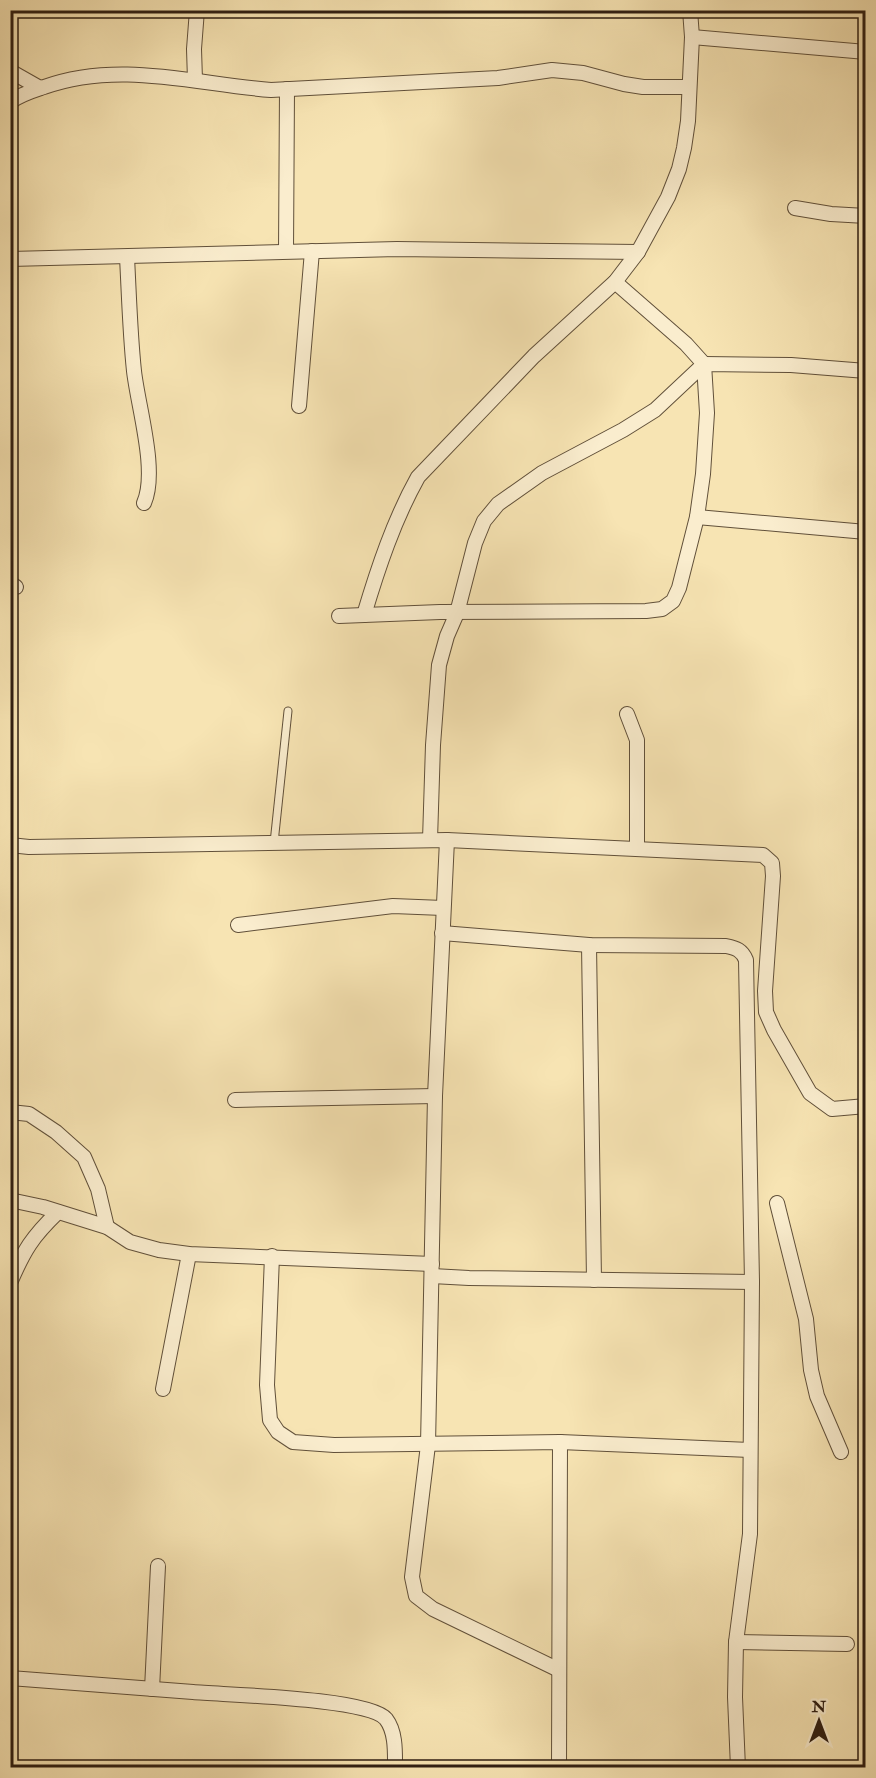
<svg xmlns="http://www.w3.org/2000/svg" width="876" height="1778" viewBox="0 0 876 1778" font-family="'IM FELL Double Pica',serif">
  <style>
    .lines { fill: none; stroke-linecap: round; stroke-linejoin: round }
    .service-casing { stroke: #61503a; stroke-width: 9 }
    .minor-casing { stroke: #61503a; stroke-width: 16 }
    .service { stroke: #faedce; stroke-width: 7 }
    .minor { stroke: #faedce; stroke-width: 14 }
  </style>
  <rect width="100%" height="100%" fill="#f7e4b3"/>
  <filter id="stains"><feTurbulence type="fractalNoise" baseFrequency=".00333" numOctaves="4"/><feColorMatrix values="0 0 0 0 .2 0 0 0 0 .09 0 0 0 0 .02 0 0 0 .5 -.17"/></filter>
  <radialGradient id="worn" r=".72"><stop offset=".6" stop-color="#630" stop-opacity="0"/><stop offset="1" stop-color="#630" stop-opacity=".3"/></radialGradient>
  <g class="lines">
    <defs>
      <polyline id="service" points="274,843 288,711"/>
      <g id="minor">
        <polyline points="692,37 866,52"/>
        <polyline points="10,71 40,88"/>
        <polyline points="195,80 194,49 197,10"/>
        <path d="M10,102C21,94 32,91 44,87C119,60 195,84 271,90L498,78L552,70L583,73L624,84L643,87H688"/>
        <polyline points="795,208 831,214 866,216"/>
        <polyline points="286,251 287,89"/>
        <path d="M127,257C129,295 130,333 134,371C138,407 158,471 144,503"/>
        <polyline points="10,259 397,249 638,252"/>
        <polyline points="299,406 312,251"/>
        <polyline points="697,517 866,532"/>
        <polyline points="10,583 16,587"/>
        <path d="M364,615C378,568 394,520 418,477L534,356L615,282L638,252L668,197L679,169L684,148L688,121L692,37L690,10"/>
        <polyline points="339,616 440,612 646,611 662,609 673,601 679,588 697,517 703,474 707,413 704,364 686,344 615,282"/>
        <polyline points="627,714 637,740 637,848"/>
        <polyline points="430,840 433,745 439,665 447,636 457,613 475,543 484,521 498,504 542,473 623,430 655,410 704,364 791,365 866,371"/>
        <polyline points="447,840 435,1096 428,1445 412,1577 416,1596 433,1609 559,1670"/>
        <polyline points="10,845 29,847 447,840 763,855 772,863 773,876 765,991 766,1012 774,1030 810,1093 832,1109 866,1106"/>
        <polyline points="238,925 393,906 443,908"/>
        <path d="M442,933L589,945L726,946C736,948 742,950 746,960L752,1282L750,1534L736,1642L735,1697L738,1768"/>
        <polyline points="589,945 594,1280"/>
        <polyline points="235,1100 435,1096"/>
        <polyline points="10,1112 29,1114 56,1132 84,1157 98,1189 107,1227"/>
        <polyline points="10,1200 43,1207 107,1227 130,1242 159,1250 189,1254 432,1264"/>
        <polyline points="777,1203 806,1319 811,1370 817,1396 841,1452"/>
        <polyline points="272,1256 267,1385 270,1420 278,1432 293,1442 334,1445 560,1442 750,1450"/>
        <polyline points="432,1276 469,1278 752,1282"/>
        <path d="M10,1283C24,1250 32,1237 58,1212"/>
        <polyline points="163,1389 189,1254"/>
        <polyline points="736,1642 847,1644"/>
        <path d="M10,1678C71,1683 132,1687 193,1692C225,1695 369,1698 386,1719C396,1732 395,1752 395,1768"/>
        <polyline points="152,1689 158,1566"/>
        <polyline points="559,1768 560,1442"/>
      </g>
    </defs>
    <use href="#service" class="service-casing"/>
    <use href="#minor" class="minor-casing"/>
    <use href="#service" class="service"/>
    <use href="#minor" class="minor"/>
  </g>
  <rect width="876" height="1778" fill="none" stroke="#f7e4b3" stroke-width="36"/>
  <rect x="12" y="12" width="852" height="1754" fill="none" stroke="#2f1e12" stroke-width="3"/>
  <rect x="18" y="18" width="840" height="1742" fill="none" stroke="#2f1e12" stroke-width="1.5"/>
  <g transform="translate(819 1721)" stroke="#faedce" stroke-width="4.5" paint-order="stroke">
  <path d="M0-4.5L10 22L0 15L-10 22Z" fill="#2f1e12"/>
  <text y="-9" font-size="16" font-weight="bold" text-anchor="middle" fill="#2f1e12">N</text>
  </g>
  <rect width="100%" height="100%" filter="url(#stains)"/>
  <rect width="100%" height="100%" fill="url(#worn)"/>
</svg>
